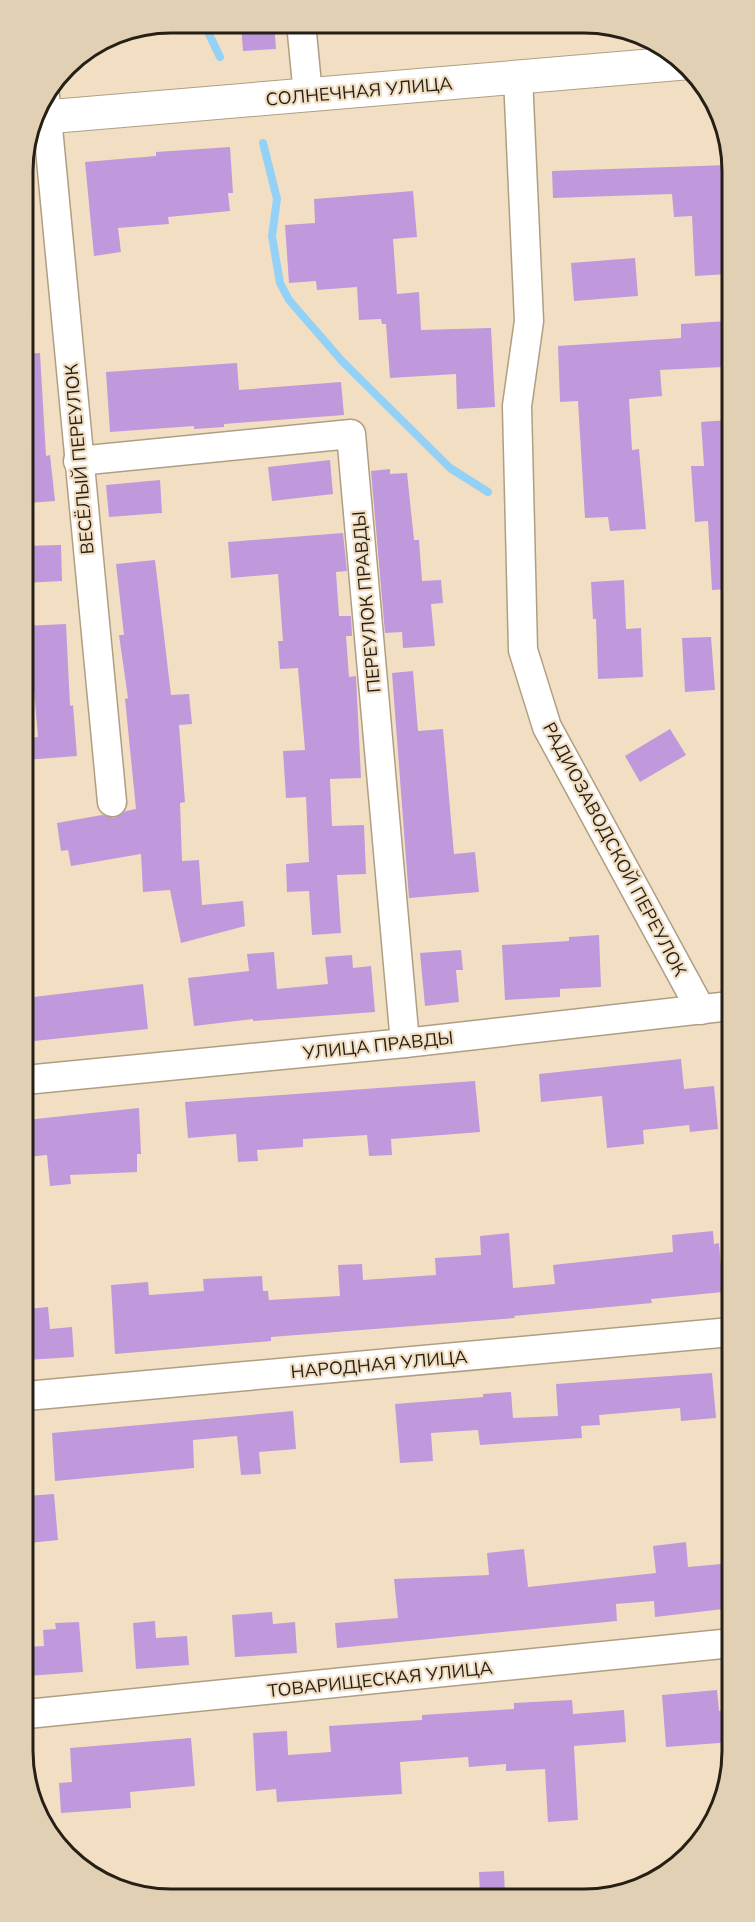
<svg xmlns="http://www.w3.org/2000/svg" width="755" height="1922" viewBox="0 0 755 1922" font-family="Mulish,sans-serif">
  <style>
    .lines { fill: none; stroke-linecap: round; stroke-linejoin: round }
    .stream { stroke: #94d1f6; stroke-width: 8 }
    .building { fill: #bf99db }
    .street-casing { stroke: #b09e83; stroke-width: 31 }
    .secondary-casing { stroke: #b09e83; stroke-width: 35 }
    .street { stroke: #fff; stroke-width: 28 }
    .secondary { stroke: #fff; stroke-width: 33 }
    .labels { text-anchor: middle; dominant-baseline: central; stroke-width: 4.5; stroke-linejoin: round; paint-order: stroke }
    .street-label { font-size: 18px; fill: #261f15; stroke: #f2dfc3 }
    .rim { fill: none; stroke: #261f15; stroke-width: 3 }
  </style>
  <rect width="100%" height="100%" fill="#f2dfc3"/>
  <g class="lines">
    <g class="stream">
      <polyline points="200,23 206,28 220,57"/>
      <polyline points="263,143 277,199 272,236 280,283 289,300 342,361 450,468 488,492"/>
    </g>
  </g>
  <g class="building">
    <polygon points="241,23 274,23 276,49 243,51"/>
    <polygon points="230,147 233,193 228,193 230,211 168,217 169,224 118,228 121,252 94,256 85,162 156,156 156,152"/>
    <polygon points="728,165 728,274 695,276 692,216 674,217 672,194 553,198 552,171"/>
    <polygon points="413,191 417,237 393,239 397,294 419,292 421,330 491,328 495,407 457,409 456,374 390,378 386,324 382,324 381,319 359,320 357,287 317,290 316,281 289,283 285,225 315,223 314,199"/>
    <polygon points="635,258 638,296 574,301 571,263"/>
    <polygon points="728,321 728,360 724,360 724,367 660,370 662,396 629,399 632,450 639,449 646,529 610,531 608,517 585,518 578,401 560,402 558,346 681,338 681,324"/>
    <polygon points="40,353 46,456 50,455 55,501 28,503 26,483 24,483 23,354"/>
    <polygon points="237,363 239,390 341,382 344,415 224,424 224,427 194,429 194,426 110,432 106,372"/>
    <polygon points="728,420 729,589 712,590 708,521 695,522 691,466 704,466 701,422"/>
    <polygon points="330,460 333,494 272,501 268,467"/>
    <polygon points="390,469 390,474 407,473 414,540 419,540 422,581 441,580 443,603 431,604 435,646 403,648 402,632 385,633 371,471"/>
    <polygon points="160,480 162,513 109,517 106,485"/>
    <polygon points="343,533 347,571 336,572 339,616 351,616 352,636 346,636 349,677 356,676 361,778 330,779 332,826 364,825 366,874 337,875 341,933 312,935 309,891 287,892 286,864 309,862 306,797 286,798 283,751 305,750 298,668 280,669 278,641 283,641 278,574 231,578 228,542"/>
    <polygon points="61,545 62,581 24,583 24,546"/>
    <polygon points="155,560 171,695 189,694 192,724 179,725 185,802 180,803 182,861 199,860 202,905 243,901 245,926 181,943 170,890 143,892 141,854 71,866 68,850 61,851 57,823 102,815 114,818 126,811 136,809 125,699 128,698 119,635 124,635 116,564"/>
    <polygon points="624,580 626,629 641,628 643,677 598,679 596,619 593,619 591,582"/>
    <polygon points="66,624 70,706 73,705 77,756 25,760 24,738 38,737 33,678 24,678 24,626"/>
    <polygon points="711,637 715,690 685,692 682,638"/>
    <polygon points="413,671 418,731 443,729 454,854 475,852 479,892 409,898 392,673"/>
    <polygon points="670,729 686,755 640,782 625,756"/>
    <polygon points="599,935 601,987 560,989 560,997 505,1000 502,945 569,941 569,937"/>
    <polygon points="461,950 463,970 456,970 459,1002 425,1006 420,953"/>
    <polygon points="274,952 277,989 328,984 325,957 352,955 353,968 371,966 375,1012 253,1021 253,1019 194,1026 188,978 249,971 247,954"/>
    <polygon points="143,984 148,1029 25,1042 25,998"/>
    <polygon points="681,1059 684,1089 714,1086 718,1129 690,1132 689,1125 643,1130 644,1144 607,1148 602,1096 541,1102 539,1074"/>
    <polygon points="475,1081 480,1132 391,1139 392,1155 369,1156 367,1135 303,1139 303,1147 257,1150 258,1161 238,1162 236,1134 188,1138 185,1102"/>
    <polygon points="139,1108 141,1154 137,1154 137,1172 70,1175 71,1184 50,1186 47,1155 26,1157 26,1120"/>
    <polygon points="713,1231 714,1244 719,1243 723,1292 651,1299 652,1303 514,1316 515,1318 271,1337 271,1341 115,1354 111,1285 148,1282 149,1295 204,1291 203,1279 262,1276 263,1291 268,1291 269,1300 340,1296 338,1265 362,1264 363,1280 436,1275 435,1258 481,1255 480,1236 509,1233 513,1288 555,1284 553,1265 673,1252 672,1235"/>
    <polygon points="48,1307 50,1329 72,1327 74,1357 26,1360 26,1309"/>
    <polygon points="712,1373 716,1418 681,1421 680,1408 599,1415 600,1425 581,1426 582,1438 480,1445 478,1430 431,1433 433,1461 400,1463 395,1404 483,1397 483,1394 511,1392 513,1418 558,1416 556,1384"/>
    <polygon points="293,1411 296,1449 259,1452 261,1474 241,1475 237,1436 193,1440 194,1468 55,1481 52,1433"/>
    <polygon points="54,1494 58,1540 29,1543 27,1496"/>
    <polygon points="686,1542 688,1567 732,1563 732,1608 655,1617 654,1601 616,1604 617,1621 337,1648 335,1623 398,1618 394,1579 489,1575 487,1553 524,1549 528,1587 656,1573 653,1546"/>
    <polygon points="272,1612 273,1624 295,1622 297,1653 235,1657 232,1615"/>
    <polygon points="155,1621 156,1638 187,1636 189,1665 136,1669 133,1623"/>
    <polygon points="79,1622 83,1672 27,1676 27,1647 44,1646 43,1630 56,1629 55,1623"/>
    <polygon points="717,1690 719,1711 732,1710 732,1742 666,1747 662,1695"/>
    <polygon points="572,1700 573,1714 624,1710 626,1742 574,1746 578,1820 548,1822 545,1769 506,1771 506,1764 469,1767 468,1757 400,1762 402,1794 277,1802 276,1789 256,1791 253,1733 287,1731 288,1755 331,1752 329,1726 422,1720 422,1715 514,1709 514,1703"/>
    <polygon points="191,1738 195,1786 130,1792 131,1808 61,1813 59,1783 72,1782 70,1748"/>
    <polygon points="504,1871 505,1895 480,1895 479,1872"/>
  </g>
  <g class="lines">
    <defs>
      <g id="street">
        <polyline points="301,23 308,95"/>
        <polyline points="518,77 529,321 517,406 523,650 547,727 701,1010"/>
        <polyline points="45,96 112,802"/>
        <polyline points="78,461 351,434 405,1043"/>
        <polyline points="25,1080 405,1043 730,1006"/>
        <polyline points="26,1396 731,1332"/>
        <polyline points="27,1714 732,1643"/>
      </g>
      <polyline id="secondary" points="34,118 684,63"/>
    </defs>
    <use href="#street" class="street-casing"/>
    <use href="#secondary" class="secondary-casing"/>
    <use href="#street" class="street"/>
    <use href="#secondary" class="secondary"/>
  </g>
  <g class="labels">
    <g class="street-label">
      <text transform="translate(359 91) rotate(-5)">СОЛНЕЧНАЯ УЛИЦА</text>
      <text transform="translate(79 459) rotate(-95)">ВЕСЁЛЫЙ ПЕРЕУЛОК</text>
      <text transform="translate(366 602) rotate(-95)">ПЕРЕУЛОК ПРАВДЫ</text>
      <text transform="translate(615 849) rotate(62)">РАДИОЗАВОДСКОЙ ПЕРЕУЛОК</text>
      <text transform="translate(378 1045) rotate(-6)">УЛИЦА ПРАВДЫ</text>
      <text transform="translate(379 1364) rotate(-5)">НАРОДНАЯ УЛИЦА</text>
      <text transform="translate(380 1679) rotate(-6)">ТОВАРИЩЕСКАЯ УЛИЦА</text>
    </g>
  </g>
  <path d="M0 0H755V1922H0ZM171 33H584A138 138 0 0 1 722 171V1751A138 138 0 0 1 584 1889H171A138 138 0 0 1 33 1751V171A138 138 0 0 1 171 33Z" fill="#e2d0b5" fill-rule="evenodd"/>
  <path class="rim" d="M171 33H584A138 138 0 0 1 722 171V1751A138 138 0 0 1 584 1889H171A138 138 0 0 1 33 1751V171A138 138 0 0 1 171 33Z"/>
</svg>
